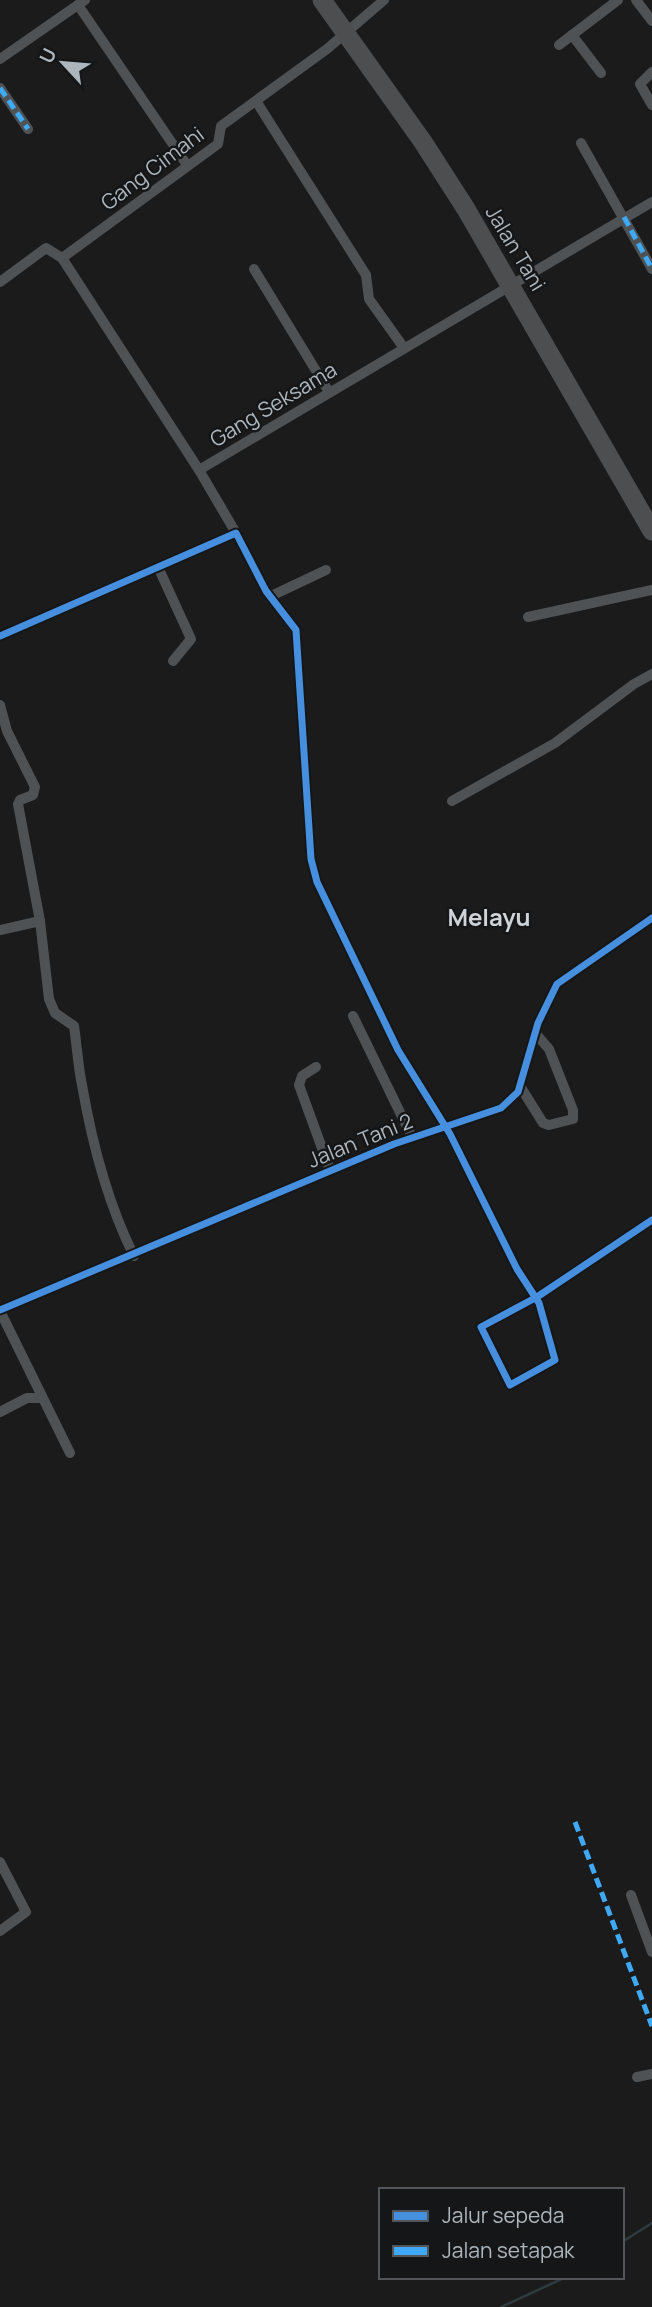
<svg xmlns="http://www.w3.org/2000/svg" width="652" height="2307" viewBox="0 0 652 2307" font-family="Manrope,sans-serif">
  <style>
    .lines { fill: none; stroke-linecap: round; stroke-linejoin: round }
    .stream { stroke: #2e3b3e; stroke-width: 2.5 }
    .street { stroke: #4f5254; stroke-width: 10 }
    .highway { stroke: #4d4e50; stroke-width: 19 }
    .quiet { stroke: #3fa9f5; stroke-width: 5; stroke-dasharray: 10 5; stroke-linecap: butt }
    .cycleway-casing { stroke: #151618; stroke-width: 11 }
    .cycleway { stroke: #468fdf; stroke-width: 7 }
    .labels { text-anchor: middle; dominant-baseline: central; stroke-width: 5; stroke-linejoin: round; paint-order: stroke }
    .street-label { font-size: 21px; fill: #adb6bc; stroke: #151618 }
    .quarter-label { font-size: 24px; font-weight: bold; fill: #ced3d8; stroke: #151618 }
  </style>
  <rect width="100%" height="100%" fill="#1b1b1b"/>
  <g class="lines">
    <g class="stream">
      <polyline points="622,2242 652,2223"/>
      <polyline points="501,2307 566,2277"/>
    </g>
    <g class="street">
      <polyline points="636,0 652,21"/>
      <polyline points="78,5 187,165"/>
      <polyline points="572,35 601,73"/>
      <polyline points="559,45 618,0"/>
      <polyline points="0,59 85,0"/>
      <polyline points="652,72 640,84 652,105"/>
      <polyline points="0,88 28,129"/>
      <polyline points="256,101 366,275 369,299 404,348"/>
      <polyline points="581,143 652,269"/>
      <polyline points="62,258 199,470 652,202"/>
      <polyline points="254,269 329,392"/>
      <polyline points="0,282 46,248 62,258 218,144 221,126 327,49 384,0"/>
      <polyline points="199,470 236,533"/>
      <polyline points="158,567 191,639 173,661"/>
      <polyline points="271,596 326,570"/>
      <polyline points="528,617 652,590"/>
      <polyline points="0,636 236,533 266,591 296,630 311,859 317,882 398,1050 450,1134 517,1269 539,1303 555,1360 510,1385 481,1327 537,1297 652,1220"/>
      <path d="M0,705L7,731L35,787L33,795L20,800L18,804L40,921L49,999L55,1013L74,1026C77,1046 78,1066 82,1085C92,1143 108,1204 134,1256"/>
      <polyline points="452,801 555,743 634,684 652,674"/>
      <polyline points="0,930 40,921"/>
      <polyline points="353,1016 412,1137"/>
      <polyline points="316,1067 302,1076 299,1085 330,1170"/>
      <polyline points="520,1086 543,1123 549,1125 573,1119 573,1110 549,1049 536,1034"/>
      <polyline points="0,1310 394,1144 501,1108 518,1092 538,1023 557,984 652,918"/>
      <polyline points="0,1311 70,1453"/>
      <polyline points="0,1412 27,1398 42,1398"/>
      <polyline points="0,1862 26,1912 0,1931"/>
      <polyline points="631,1895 652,1952"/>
      <polyline points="637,2077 652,2074"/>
    </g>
    <polyline class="highway" points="322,0 423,142 466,209 652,531"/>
    <g class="quiet">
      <polyline points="0,88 28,129"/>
      <polyline points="624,217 652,269"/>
      <polyline points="575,1822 652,2026"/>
    </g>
    <defs>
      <g id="cycleway">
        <polyline points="0,636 236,533 266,591 296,630 311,859 317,882 398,1050 450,1134 517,1269 539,1303 555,1360 510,1385 481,1327 537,1297 652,1220"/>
        <polyline points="0,1310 394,1144 501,1108 518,1092 538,1023 557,984 652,918"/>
      </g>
    </defs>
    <use href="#cycleway" class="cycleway-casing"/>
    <use href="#cycleway" class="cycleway"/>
  </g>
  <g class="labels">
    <g class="street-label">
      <text transform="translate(152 168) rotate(-37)">Gang Cimahi</text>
      <text transform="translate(516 248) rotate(59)">Jalan Tani</text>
      <text transform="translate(273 404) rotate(-31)">Gang Seksama</text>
      <text transform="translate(360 1140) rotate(-22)">Jalan Tani 2</text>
    </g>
    <g class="quarter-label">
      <text x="489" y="916">Melayu</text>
    </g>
  </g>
  <rect x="379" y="2188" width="245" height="91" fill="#151618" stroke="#52565a" stroke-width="2"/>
  <rect x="393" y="2211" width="35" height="10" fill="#468fdf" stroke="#52565a" stroke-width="2"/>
  <text x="442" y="2223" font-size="21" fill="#adb6bc">Jalur sepeda</text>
  <rect x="393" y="2246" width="35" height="10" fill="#3fa9f5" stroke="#52565a" stroke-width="2"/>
  <text x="442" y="2258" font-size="21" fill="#adb6bc">Jalan setapak</text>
  <g transform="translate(63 63) rotate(296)" stroke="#151618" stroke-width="5" paint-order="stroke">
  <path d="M0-5L12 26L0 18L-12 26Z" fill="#adb6bc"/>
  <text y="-10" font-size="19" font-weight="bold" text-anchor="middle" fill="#adb6bc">U</text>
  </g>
</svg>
